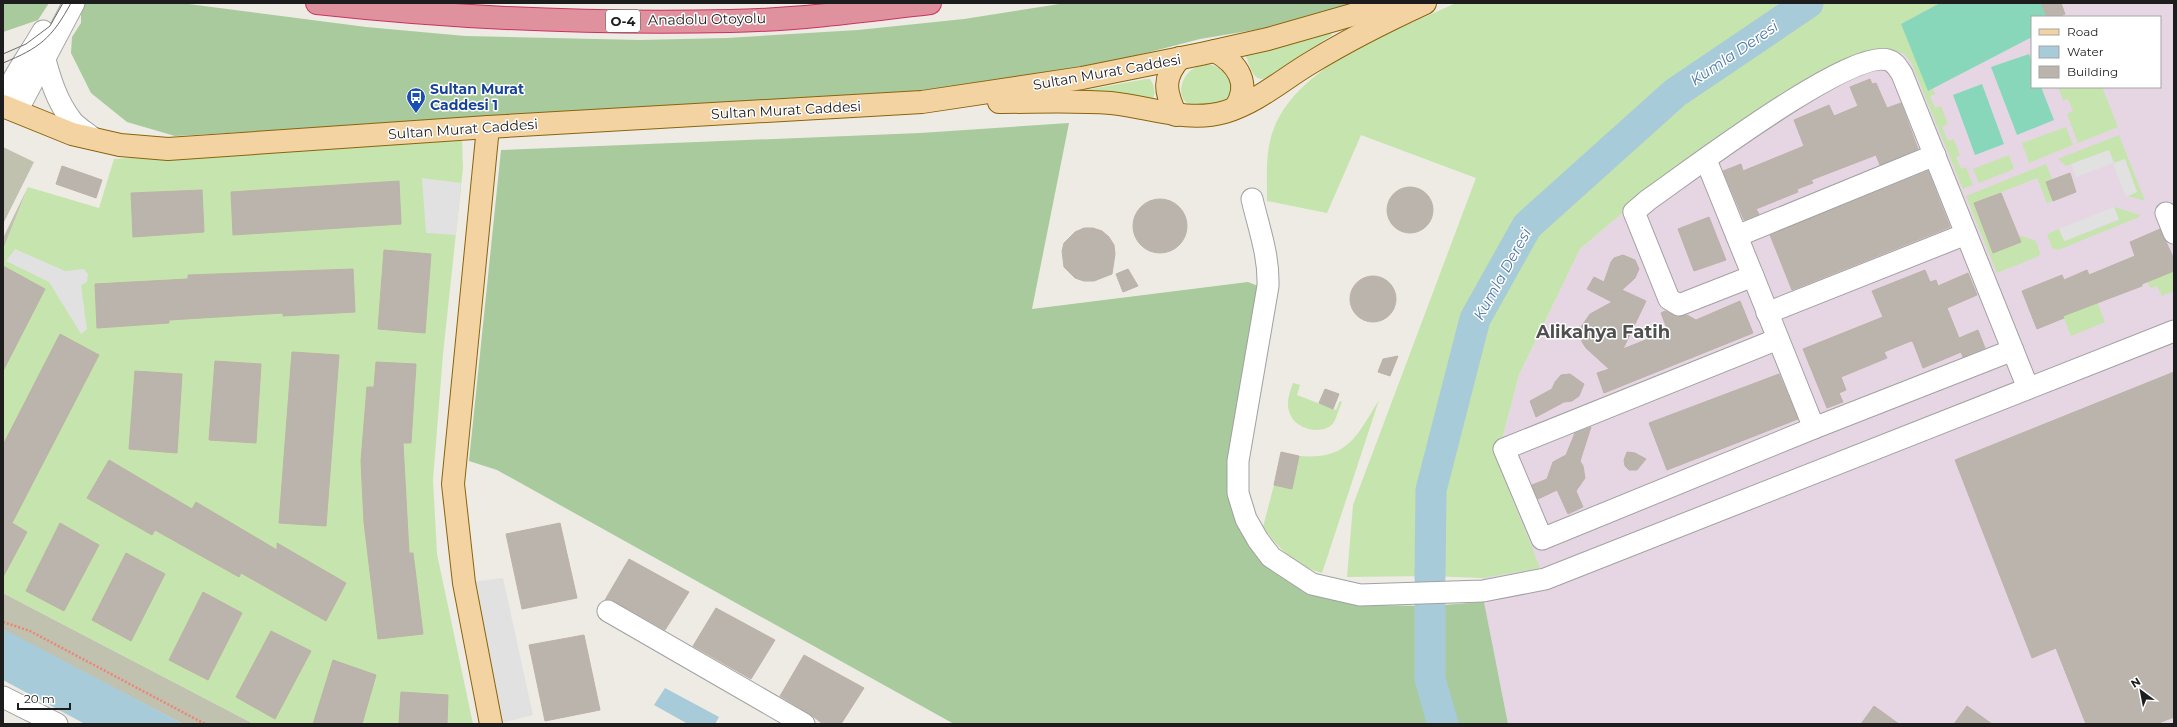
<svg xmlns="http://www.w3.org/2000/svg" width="2177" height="727" viewBox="0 0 2177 727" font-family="Montserrat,sans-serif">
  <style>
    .industrial { fill: #e6d6e3; fill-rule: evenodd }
    .construction { fill: #c1c1b0 }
    .grass { fill: #c6e4ad }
    .forest { fill: #a8ca9c }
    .pitch { fill: #88d7bb }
    .parking { fill: #e1e1e1 }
    .water { fill: #a7cbd8 }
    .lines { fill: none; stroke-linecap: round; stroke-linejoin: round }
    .river { stroke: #a7cbd8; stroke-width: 31 }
    .building { fill: #bab4ad; stroke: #beb2a7 }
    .minor-casing { stroke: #a1a1a1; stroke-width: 23 }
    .major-casing { stroke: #8a640c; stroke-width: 24 }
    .highway-casing { stroke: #ca3261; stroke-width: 24 }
    .path { stroke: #ee8474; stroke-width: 2.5; stroke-dasharray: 2 2; stroke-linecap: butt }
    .minor { stroke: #fff; stroke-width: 21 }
    .major { stroke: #f4d3a2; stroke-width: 22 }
    .highway { stroke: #df919d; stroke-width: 22 }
    .tram { stroke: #6b6b6b; stroke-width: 1 }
    .labels { text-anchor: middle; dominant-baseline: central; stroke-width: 3; stroke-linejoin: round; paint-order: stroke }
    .shield { fill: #fff; stroke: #616161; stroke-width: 1 }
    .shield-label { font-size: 13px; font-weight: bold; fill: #1d1d1d }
    .street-label { font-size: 14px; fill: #1d1d1d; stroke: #fff }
    .transit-label { font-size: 14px; font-weight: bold; fill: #164399; stroke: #fff; text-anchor: start }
    .water-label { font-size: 15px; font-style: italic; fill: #5179a5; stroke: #fff }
    .district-label { font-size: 18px; font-weight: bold; fill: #505050; stroke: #fff }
  </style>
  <rect width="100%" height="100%" fill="#edebe4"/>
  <path class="industrial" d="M1925,3H2174V724H1508L1485,610L1482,578L1483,542L1503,436L1519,375L1580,249L1645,194ZM2032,17H2160V87H2032Z"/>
  <g class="construction">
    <polygon points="3,147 34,162 3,224"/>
    <polygon points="28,187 3,250 3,238"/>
    <polygon points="3,593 254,724 183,724 3,630"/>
  </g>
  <g class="grass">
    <path d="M1456,3H1808L1706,73L1812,3H1940L1901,24L1929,90L1933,89L1935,94L1930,96L1935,108L1941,106L1948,124L1942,127L1948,141L1954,139L1960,156L1956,157L1961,169L1966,167L1973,185L1963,189L1911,62L1903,53L1885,50L1645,194L1580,249L1519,375L1503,436L1498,462L1540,568L1482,578L1430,576L1347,577L1353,505L1476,178L1361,135L1327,213L1267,201C1267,177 1265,150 1274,128C1301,62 1396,31 1456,3Z"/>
    <path d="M1330,32L1332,35L1266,78C1253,83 1250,66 1246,56L1248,54Z"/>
    <path d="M1204,64C1218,64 1230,74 1231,89C1230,93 1229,97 1226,100C1219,105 1194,109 1187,103C1176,95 1182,75 1193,69C1196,67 1200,65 1204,64Z"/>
    <path d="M1146,79H1150C1154,84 1156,93 1153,98L1147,100L1015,97L1092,89Z"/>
    <polygon points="2058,87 2102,87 2118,127 2078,143 2067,114 2073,111 2068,99 2063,100"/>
    <polygon points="2066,127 2073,145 2029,163 2022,143"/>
    <polygon points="2119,135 2145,201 2128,196 2137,192 2125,159 2114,163 2109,150 2066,166 2058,159"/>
    <polygon points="462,138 463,168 443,354 433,480 437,554 473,724 254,724 3,593 3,250 28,187 99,208 114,159"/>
    <polygon points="2009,155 2014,169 1979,183 1973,169"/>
    <polygon points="2046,164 2052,179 2046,182 2053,201 2047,203 2037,178 1974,203 1993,253 2018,235 2036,241 2040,253 2039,256 1997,273 1966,196"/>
    <polygon points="2114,207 2140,215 2139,217 2058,250 2052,248 2047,234 2059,229 2065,241 2119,220"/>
    <polygon points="2174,271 2174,291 2162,296 2157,286 2150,288 2146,278"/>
    <polygon points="2097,302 2105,322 2071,336 2063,316"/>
    <path d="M1293,383L1300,385L1297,395L1336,410L1340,401L1342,402C1339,408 1337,416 1334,422C1325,436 1297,430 1291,416C1285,405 1289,394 1293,383Z"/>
    <path d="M1379,400L1322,573C1296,566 1278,548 1263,527L1274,485L1292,488L1299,456C1348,460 1356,437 1379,400Z"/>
  </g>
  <g class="forest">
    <polygon points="3,3 49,3 38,20 3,32"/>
    <polygon points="81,3 181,3 366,27 465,36 640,40 727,38 858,30 964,19 1066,3 1370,3 1284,25 1200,39 1064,74 922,94 175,136 127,122 91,93 71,53 72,37 81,23"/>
    <polygon points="1069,123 1032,309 1248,282 1258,286 1227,468 1245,539 1265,566 1304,592 1365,605 1430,606 1484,602 1508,724 954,724 497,470 469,461 501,150 920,133"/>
  </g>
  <g class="pitch">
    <polygon points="1940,3 2041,3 2047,17 2032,17 2032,37 1928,91 1901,24"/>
    <polygon points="2029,54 2032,62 2032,87 2041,87 2054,120 2017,135 1991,67"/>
    <polygon points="1982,84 2004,144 1975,155 1953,95"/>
  </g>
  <g class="parking">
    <polygon points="2109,150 2114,163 2125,159 2137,192 2128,196 2125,195 2113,163 2076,177 2071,164"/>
    <polygon points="422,178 461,183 456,235 426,233"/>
    <polygon points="2114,207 2119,219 2064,241 2059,229"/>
    <polygon points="15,249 65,271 84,269 88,274 87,282 81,285 87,329 81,334 49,282 6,261"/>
    <polygon points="503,578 533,715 498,724 464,583"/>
  </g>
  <g class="water">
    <polygon points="3,630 15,635 183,724 85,724 3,680"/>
    <polygon points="665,688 719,717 715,724 688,724 654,705"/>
  </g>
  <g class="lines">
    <g class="river">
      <polyline points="1430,578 1431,490 1475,319 1527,226 1675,93 1808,3"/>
      <polyline points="1430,606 1430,679 1443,724"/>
    </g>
  </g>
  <g class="building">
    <polygon points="2041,3 2061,3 2065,14 2057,17 2047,17"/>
    <polygon points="1870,79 1872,84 1876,83 1887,108 1901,103 1918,149 1880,165 1876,155 1811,180 1813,183 1797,189 1798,192 1756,209 1759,214 1744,220 1723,171 1741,164 1743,171 1804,146 1794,120 1829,105 1834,116 1858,106 1850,87"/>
    <polygon points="62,166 102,180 96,198 56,184"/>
    <polygon points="1928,171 1950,227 1792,290 1770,235"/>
    <polygon points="2070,173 2076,192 2053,201 2046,182"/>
    <polygon points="399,181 401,224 233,235 231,192"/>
    <circle cx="1410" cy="210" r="23"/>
    <polygon points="202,190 204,232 133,237 131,193"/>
    <polygon points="2001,193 2021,242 1993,253 1974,203"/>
    <circle cx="1160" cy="226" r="27"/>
    <polygon points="1709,217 1726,260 1694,271 1678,229"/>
    <polygon points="1084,228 1093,228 1102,231 1109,237 1114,245 1115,254 1112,274 1094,281 1084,281 1075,278 1064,267 1062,251 1064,243 1075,232"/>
    <polygon points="2160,229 2174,259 2174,271 2142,284 2142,286 2063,316 2064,318 2037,329 2022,291 2062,275 2064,280 2087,270 2089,275 2135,256 2130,242"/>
    <polygon points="384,250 431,254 425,333 378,329"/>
    <polygon points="1623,255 1635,260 1639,269 1635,278 1622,290 1646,301 1623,349 1668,331 1661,313 1665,311 1678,317 1687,315 1696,320 1740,301 1753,333 1604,393 1597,373 1609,369 1586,348 1582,342 1581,327 1590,314 1612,302 1587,289 1594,277 1604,282 1611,262 1614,258"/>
    <polygon points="3,266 45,289 3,371"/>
    <polygon points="353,269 355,312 283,316 283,313 169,320 169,323 97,328 95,284 188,279 188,275"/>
    <polygon points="1128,269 1138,286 1123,292 1116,274"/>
    <polygon points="1925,270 1930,282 1936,280 1938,286 1968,273 1977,295 1947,308 1959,338 1978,330 1985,348 1963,357 1961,352 1923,368 1913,342 1911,341 1884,352 1887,358 1841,377 1846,390 1839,393 1843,402 1827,408 1803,349 1883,317 1872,291"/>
    <circle cx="1373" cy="299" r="23"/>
    <polygon points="60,334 99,355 12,523 27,532 3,577 3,445"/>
    <polygon points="292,352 339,355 326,526 279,523"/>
    <polygon points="1398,356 1390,376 1378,372 1383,359"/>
    <polygon points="215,361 261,364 256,443 209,440"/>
    <polygon points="376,362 416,364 411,443 403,443 409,553 413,553 423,634 378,639 364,522 361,461 367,387 374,387"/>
    <polygon points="135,371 182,374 177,453 129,449"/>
    <polygon points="2174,372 2174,717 2156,724 2086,724 2056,648 2032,658 1955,460"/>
    <polygon points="1570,374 1584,384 1579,396 1572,401 1564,402 1536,417 1530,401 1552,389 1555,382 1561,375"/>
    <polygon points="1779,374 1798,419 1667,470 1649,423"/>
    <polygon points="1325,389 1339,394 1333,409 1319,403"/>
    <polygon points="1591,427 1580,461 1583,466 1585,478 1576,491 1583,507 1568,514 1557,490 1538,499 1532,485 1547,479 1553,462 1566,455 1575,433"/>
    <polygon points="1281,452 1299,456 1292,489 1274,485"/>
    <polygon points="1627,452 1635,453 1646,459 1637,470 1629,470 1625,466 1624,460"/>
    <polygon points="109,460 192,509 196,502 277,550 277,543 346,583 326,621 241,573 239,577 155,530 152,535 87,498"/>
    <polygon points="60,523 99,545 64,611 26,591"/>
    <polygon points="560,523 577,598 522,609 506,534"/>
    <polygon points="126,553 165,574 131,641 92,620"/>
    <polygon points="629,559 689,592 665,630 614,601 605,600"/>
    <polygon points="203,592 242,613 208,680 169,660"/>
    <polygon points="716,608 775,640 751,679 693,646"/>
    <polygon points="271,631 311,651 275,719 236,697"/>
    <polygon points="584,635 600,710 545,721 529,645"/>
    <polygon points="804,655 864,688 841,724 823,724 810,714 780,696"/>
    <polygon points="333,660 376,675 362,724 313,724"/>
    <polygon points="401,692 448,695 447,724 399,724"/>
    <polygon points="1874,706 1899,724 1861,724"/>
    <polygon points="1967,706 1992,724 1954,724"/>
  </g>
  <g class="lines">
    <defs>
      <g id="minor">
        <path d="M44,56C50,79 57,102 72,121C78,128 87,133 94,139"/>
        <path d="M3,103C12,76 29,56 43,31"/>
        <polyline points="17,111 74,3"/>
        <polyline points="1706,160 1753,276"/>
        <path d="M1252,199C1259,229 1269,255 1268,286L1238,461V493L1246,519L1258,540L1271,557L1312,584L1360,595L1483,591L1545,579L2174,331"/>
        <polyline points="2166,213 2174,233"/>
        <polyline points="1737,236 1935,155"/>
        <polyline points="1767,313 1966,234"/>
        <polyline points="1778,339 1504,449 1542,539 1814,428"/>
        <path d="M2013,350L1814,428L1753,276L1679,305L1669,299L1634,212L1648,200C1687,173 1849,49 1888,60C1895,62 1898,68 1902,74L2028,388"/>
        <polyline points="608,611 804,724"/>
        <polyline points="3,697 57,724"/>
      </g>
      <g id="major">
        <path d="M1215,51C1237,63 1252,84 1235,108"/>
        <path d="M999,102C1036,102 1074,100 1111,103C1150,107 1187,123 1225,112C1258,102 1283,79 1312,62C1348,40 1386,21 1425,3"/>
        <polyline points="3,106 72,134 120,145 168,149 488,127 922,102 1082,78 1201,54 1268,39 1394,3"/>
        <path d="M1176,115C1165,92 1162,78 1180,58"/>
        <polyline points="488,127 453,484 464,583 491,724"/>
      </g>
      <path id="highway" d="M317,3C454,18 592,24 730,21C796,20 864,11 930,3"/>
    </defs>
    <use href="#minor" class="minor-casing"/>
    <use href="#major" class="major-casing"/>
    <use href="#highway" class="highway-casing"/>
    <polyline class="path" points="3,622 30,631 205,724"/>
    <use href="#minor" class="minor"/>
    <use href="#major" class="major"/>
    <use href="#highway" class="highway"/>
    <g class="tram">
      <polyline points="3,54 26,44 50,26 63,3"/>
      <path d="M3,63C40,48 52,38 71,3"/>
    </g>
  </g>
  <defs>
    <symbol id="bus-pin" viewBox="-11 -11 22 30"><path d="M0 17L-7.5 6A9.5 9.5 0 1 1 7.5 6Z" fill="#1a4fb4" stroke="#fff"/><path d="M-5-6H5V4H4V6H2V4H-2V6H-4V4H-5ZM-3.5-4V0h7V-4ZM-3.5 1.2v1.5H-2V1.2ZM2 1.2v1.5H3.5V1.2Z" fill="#fff"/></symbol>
  </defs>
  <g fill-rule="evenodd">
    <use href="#bus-pin" x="405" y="86" width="22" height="30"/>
  </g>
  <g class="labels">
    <rect class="shield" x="606" y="10" width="34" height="22" rx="3"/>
    <g class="shield-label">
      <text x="623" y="21">O-4</text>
    </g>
    <g class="street-label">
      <text transform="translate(707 19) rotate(-1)">Anadolu Otoyolu</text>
      <text transform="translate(1107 72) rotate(-10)">Sultan Murat Caddesi</text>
      <text transform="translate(786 110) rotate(-3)">Sultan Murat Caddesi</text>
      <text transform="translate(463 129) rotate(-4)">Sultan Murat Caddesi</text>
    </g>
    <g class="transit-label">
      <text x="430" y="89">Sultan Murat<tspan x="430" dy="16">Caddesi 1</tspan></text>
    </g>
    <g class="water-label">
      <text transform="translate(1734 53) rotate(-34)">Kumla Deresi</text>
      <text transform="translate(1502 274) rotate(-61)">Kumla Deresi</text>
    </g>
    <g class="district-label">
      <text x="1603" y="332">Alikahya Fatih</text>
    </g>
  </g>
  <rect width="2177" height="727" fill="none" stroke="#1d1d1d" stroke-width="8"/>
  <rect x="2031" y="16" width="130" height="72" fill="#ffffff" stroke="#a5a5a5"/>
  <rect x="2039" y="29" width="20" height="6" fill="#f4d3a2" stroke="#a5a5a5"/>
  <text x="2067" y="36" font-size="12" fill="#1d1d1d">Road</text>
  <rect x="2039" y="46" width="20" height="12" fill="#a7cbd8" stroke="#a5a5a5"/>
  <text x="2067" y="56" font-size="12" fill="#1d1d1d">Water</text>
  <rect x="2039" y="66" width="20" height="12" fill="#bab4ad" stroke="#a5a5a5"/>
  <text x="2067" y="76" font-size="12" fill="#1d1d1d">Building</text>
  <g transform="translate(2141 691) rotate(328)" stroke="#ffffff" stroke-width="3" paint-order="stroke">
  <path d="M0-3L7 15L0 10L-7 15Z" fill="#1d1d1d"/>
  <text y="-6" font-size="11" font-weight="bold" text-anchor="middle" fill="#1d1d1d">N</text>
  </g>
  <path d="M18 703v6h52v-6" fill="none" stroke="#1d1d1d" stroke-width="2"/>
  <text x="24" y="703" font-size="12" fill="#1d1d1d" stroke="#ffffff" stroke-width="3" paint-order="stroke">20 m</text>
</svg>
